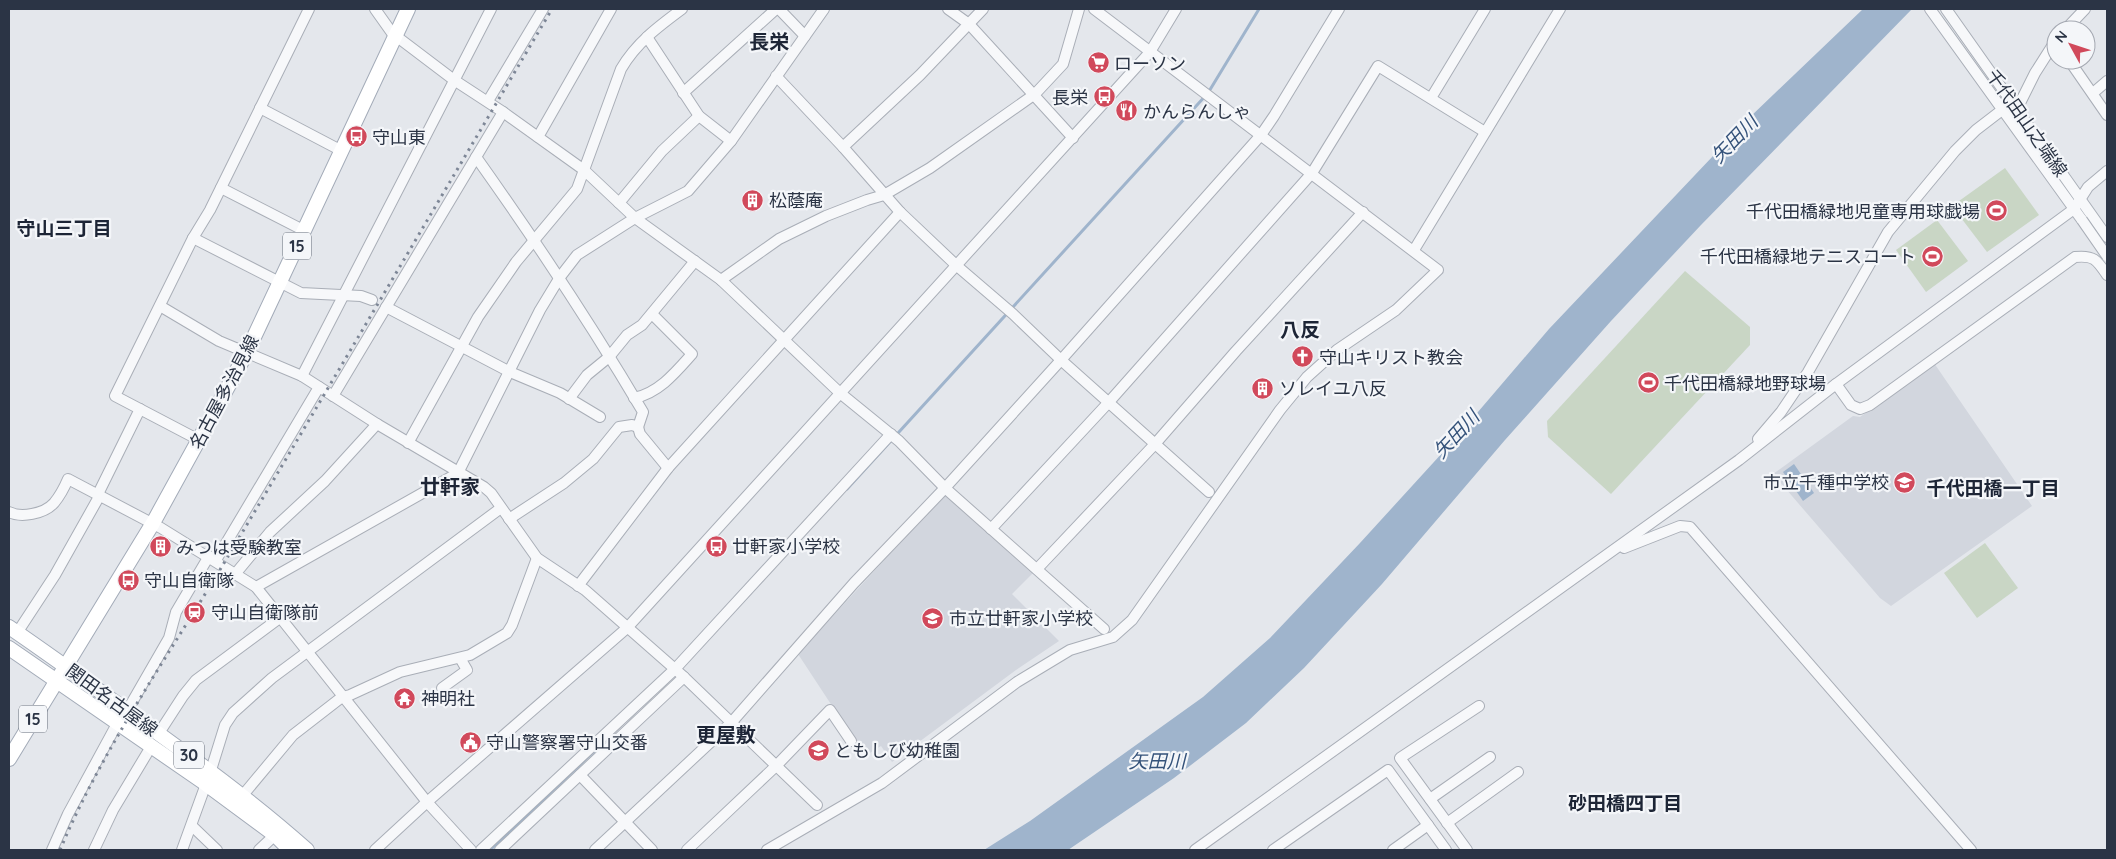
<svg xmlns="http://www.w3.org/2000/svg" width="2116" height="859" viewBox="0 0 2116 859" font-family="Quicksand,'Noto Sans JP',sans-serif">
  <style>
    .built { fill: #d2d6de }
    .green { fill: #c9d6c5 }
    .water { fill: #9fb4cc }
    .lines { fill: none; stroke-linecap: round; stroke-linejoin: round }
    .stream { stroke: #9fb4cc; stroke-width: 3 }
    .minor-casing { stroke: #a9aeb7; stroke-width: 12 }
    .major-casing { stroke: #a3abb8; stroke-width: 16 }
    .minor { stroke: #f7f8fa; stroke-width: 10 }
    .major { stroke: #fff; stroke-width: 14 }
    .rail { stroke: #7d8696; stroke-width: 3; stroke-dasharray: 2.5 5; stroke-linecap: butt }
    .minor-bridge-casing { stroke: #a9aeb7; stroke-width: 12; stroke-linecap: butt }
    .minor-bridge { stroke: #f7f8fa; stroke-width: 10 }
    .labels { text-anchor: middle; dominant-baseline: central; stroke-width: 4.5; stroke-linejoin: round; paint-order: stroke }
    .shield { fill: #f4f6f9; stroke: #676e7b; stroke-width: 1 }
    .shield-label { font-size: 16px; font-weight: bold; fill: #2b3445 }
    .poi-label { font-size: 18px; fill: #2b3445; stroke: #f4f6f9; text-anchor: start }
    .street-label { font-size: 18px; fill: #2b3445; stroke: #f4f6f9 }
    .water-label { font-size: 19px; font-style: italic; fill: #34527a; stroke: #f4f6f9 }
    .neighbourhood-label { font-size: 19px; font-weight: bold; fill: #1d2536; stroke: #f4f6f9 }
    .quarter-label { font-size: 20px; font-weight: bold; fill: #1d2536; stroke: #f4f6f9 }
  </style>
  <rect width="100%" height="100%" fill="#e4e7ec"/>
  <g class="built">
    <polygon points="1934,363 2032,506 1891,606 1880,598 1773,474 1853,416 1860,417"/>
    <polygon points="944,495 948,495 1033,573 1012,594 1059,641 1016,670 892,762 881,746 865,756 798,654"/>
  </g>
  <g class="green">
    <polygon points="2005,168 2039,215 1987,252 1952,206"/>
    <polygon points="1937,220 1968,261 1926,292 1896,250"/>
    <polygon points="1685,271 1750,327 1750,345 1611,494 1548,437 1547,421"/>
    <polygon points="1985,543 2018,588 1977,618 1944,573"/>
  </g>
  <g class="water">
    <polygon points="1863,9 1912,9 1701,225 1611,321 1505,440 1382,584 1304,668 1246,723 1174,778 1068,850 984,850 1030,821 1203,697 1270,638 1360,543 1454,440 1549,329 1749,118"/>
    <polygon points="1794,464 1814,493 1803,501 1783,472"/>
  </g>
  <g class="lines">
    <g class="stream">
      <polyline points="847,489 1208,93 1259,9"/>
      <polyline points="490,850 609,737"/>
    </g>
    <defs>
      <g id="minor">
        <polyline points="375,9 392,33 454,80 503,112 584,170 635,218 721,280 840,393 899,441 945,488 1104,629"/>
        <polyline points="779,9 805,36"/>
        <polyline points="948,9 969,24 1073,138"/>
        <polyline points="1930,9 2082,220"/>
        <polyline points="1946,9 2107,237"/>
        <polyline points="2065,30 2085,9"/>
        <polyline points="647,37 699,116 731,141"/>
        <polyline points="2069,60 2107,115"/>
        <polyline points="776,76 843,147 900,212 957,266 1013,314 1061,360 1209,492"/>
        <polyline points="683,93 776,9"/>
        <polyline points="2093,93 2107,81"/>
        <polyline points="1431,98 1485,9"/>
        <polyline points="488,101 543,9"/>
        <polyline points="260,108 342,151"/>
        <polyline points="538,137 611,9"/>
        <polyline points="843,147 920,75 983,9"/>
        <path d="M476,157C535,240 591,324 643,412L638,427"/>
        <polyline points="221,188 305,231"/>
        <polyline points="619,203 662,151 699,116"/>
        <polyline points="193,238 301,293 361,296 372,300"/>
        <polyline points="1414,250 1560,9"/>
        <polyline points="721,280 779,239 826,216 867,200 884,195 930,168 1035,94 1063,64 1079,9"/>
        <polyline points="160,306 219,341 302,376 377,424 484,487 491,493 537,558 585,590 684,677 817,805"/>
        <polyline points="386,307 510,372 560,393 600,417"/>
        <polyline points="302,376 491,9"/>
        <path d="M1836,384L1851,405L1860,409L1870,405L2075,257C2094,255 2097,260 2107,275"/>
        <polyline points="333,396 503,112"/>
        <path d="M634,398C659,393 676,372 692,354L652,314"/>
        <polyline points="569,399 587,375 609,357 627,335 642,325 695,261"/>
        <polyline points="1758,439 1781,412 1808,372 1888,232 1955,151 1976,130 2002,110 2017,109 2035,73 2056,40"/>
        <polyline points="199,440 115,396 193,238 210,210 309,9"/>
        <path d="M408,443L478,317L516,262L577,189L621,69C636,43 659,26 682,9"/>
        <polyline points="98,494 140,409"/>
        <path d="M9,512C21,518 44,514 54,503C59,497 65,486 68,479L161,528L256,587L427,802L471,850"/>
        <polyline points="509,519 564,483 593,459 619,427 632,425 638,427 640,434 668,468"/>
        <polyline points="991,529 1109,402 1312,173 1378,66 1485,132"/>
        <polyline points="1624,548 1680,526 1690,527 1971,850"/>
        <polyline points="216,560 319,387"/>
        <polyline points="1037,569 1155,444 1236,351 1363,212"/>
        <polyline points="236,573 270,532 325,481 377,424"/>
        <polyline points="578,586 668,468 900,212"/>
        <polyline points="256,587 458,473 540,310 560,277 577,255 635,218 688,191 731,141 824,9"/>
        <polyline points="17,633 55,575 100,495"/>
        <polyline points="442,688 467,670 460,658"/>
        <polyline points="127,711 169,638 176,612 209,556"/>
        <polyline points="159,733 183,696 196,680 281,617"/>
        <polyline points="211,770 225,725 233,713 272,678 501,508"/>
        <polyline points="580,775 652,850"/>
        <polyline points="243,795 293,735 342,697 350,695 400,672 470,655 507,633 512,625 537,558"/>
        <polyline points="1430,799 1490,757"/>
        <polyline points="1447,823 1518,772"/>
        <polyline points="192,826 217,850"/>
        <polyline points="52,850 68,814 118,722"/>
        <polyline points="94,850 113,810 152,745"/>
        <polyline points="182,850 206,784"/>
        <polyline points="259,850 275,835"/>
        <polyline points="375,850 427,802 627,628 1150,52 1176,9"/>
        <polyline points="481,850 675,669 891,434"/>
        <polyline points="500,850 684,677"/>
        <polyline points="595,850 731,723 854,583 945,488 1061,360 1261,135 1274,116 1339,9"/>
        <polyline points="687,850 776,766 830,710 851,741"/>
        <polyline points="767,850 882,783 1017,682 1070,650 1113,637 1132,620 1280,410 1307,377 1337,350 1396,310 1438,270 1094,9"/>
        <polyline points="1195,850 1739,460 1836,384 2074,209 2088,187 2107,171"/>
        <polyline points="1273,850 1388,770 1446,850"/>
        <polyline points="1393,850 1428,825"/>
        <polyline points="1467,850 1400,758 1479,706"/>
      </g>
      <g id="major">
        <path d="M9,627C50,655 90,684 130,713C191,757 251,800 307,850"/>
        <polyline points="9,648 206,784 275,835 290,850"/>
        <polyline points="9,759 153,523 247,352 408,9"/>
      </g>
    </defs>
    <use href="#minor" class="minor-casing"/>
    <use href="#major" class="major-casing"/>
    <use href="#minor" class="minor"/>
    <use href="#major" class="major"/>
    <path class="rail" d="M60,850C104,745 172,651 230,553C338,372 445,190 552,9"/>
    <defs>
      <polyline id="minor-bridge" points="2082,220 2107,256"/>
    </defs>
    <use href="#minor-bridge" class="minor-bridge-casing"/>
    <use href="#minor-bridge" class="minor-bridge"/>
  </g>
  <defs>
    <symbol id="supermarket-disc" viewBox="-11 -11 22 22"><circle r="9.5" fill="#d1495b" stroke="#f4f6f9"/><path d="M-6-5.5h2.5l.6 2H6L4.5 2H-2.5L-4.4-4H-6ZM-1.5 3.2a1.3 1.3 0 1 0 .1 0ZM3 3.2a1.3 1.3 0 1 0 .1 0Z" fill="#fff"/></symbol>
    <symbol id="bus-disc" viewBox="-11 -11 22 22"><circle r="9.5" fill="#d1495b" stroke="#f4f6f9"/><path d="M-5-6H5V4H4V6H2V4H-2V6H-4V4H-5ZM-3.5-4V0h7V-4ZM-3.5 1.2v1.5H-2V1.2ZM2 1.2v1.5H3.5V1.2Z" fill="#fff"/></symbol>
    <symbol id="restaurant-disc" viewBox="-11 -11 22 22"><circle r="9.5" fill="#d1495b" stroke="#f4f6f9"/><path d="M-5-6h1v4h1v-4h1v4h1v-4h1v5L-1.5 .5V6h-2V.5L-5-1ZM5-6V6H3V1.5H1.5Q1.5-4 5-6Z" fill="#fff"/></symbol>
    <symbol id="building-disc" viewBox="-11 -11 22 22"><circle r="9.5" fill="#d1495b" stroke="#f4f6f9"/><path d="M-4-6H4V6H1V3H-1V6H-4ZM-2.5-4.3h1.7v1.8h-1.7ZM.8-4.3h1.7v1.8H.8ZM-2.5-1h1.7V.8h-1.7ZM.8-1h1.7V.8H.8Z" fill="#fff"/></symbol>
    <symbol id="stadium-disc" viewBox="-11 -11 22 22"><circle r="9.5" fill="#d1495b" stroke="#f4f6f9"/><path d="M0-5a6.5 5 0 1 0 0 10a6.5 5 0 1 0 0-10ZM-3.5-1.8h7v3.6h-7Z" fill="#fff"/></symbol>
    <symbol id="church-disc" viewBox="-11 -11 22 22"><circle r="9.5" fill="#d1495b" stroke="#f4f6f9"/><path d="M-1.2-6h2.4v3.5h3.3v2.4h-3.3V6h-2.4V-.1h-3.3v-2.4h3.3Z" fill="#fff"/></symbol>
    <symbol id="school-disc" viewBox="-11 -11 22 22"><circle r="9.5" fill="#d1495b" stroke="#f4f6f9"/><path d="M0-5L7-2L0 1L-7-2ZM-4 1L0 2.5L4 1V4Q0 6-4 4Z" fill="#fff"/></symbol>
    <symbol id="station-disc" viewBox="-11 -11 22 22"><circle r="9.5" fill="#d1495b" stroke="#f4f6f9"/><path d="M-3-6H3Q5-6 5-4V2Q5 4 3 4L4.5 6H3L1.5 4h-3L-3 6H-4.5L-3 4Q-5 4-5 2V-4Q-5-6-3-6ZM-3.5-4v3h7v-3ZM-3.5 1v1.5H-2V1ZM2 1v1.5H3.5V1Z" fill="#fff"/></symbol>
    <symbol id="temple-disc" viewBox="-11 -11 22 22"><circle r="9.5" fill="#d1495b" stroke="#f4f6f9"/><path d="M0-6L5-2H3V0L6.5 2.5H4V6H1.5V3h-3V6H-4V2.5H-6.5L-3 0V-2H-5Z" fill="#fff"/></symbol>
    <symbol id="civic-disc" viewBox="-11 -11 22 22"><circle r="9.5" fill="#d1495b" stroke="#f4f6f9"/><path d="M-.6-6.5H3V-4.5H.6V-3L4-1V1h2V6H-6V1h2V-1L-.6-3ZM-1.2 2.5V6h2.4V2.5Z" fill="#fff"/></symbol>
  </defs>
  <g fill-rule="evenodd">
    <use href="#supermarket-disc" x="1086" y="50" width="25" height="25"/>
    <use href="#bus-disc" x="1092" y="84" width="25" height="25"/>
    <use href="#restaurant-disc" x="1114" y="98" width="25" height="25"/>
    <use href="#bus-disc" x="344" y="124" width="25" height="25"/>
    <use href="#building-disc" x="740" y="188" width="25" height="25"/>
    <use href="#stadium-disc" x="1984" y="198" width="25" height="25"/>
    <use href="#stadium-disc" x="1920" y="244" width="25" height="25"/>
    <use href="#church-disc" x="1290" y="344" width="25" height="25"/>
    <use href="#stadium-disc" x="1636" y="370" width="25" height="25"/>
    <use href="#building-disc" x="1250" y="376" width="25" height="25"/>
    <use href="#school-disc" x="1892" y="470" width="25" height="25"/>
    <use href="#bus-disc" x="704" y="534" width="25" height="25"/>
    <use href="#building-disc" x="148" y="534" width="25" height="25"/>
    <use href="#bus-disc" x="116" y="568" width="25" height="25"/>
    <use href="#station-disc" x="182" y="600" width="25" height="25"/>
    <use href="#school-disc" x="920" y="606" width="25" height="25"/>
    <use href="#temple-disc" x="392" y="686" width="25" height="25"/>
    <use href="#civic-disc" x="458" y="730" width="25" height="25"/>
    <use href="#school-disc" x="806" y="738" width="25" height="25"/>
  </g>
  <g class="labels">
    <g class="shield">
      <rect x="283" y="232.5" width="28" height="27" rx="4"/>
      <rect x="19" y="705.5" width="28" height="27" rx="4"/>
      <rect x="174" y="741.5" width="30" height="27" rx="4"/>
    </g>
    <g class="shield-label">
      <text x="297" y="246">15</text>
      <text x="33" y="719">15</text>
      <text x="189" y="755">30</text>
    </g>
    <g class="poi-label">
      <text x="1114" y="63">ローソン</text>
      <text x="1088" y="97" text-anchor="end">長栄</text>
      <text x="1143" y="111">かんらんしゃ</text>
      <text x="372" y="137">守山東</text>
      <text x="769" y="200">松蔭庵</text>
      <text x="1980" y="211" text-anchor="end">千代田橋緑地児童専用球戯場</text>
      <text x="1916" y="256" text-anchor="end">千代田橋緑地テニスコート</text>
      <text x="1319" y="357">守山キリスト教会</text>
      <text x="1664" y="383">千代田橋緑地野球場</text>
      <text x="1279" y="388">ソレイユ八反</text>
      <text x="1889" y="482" text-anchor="end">市立千種中学校</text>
      <text x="732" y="546">廿軒家小学校</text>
      <text x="176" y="547">みつは受験教室</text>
      <text x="144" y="580">守山自衛隊</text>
      <text x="211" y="612">守山自衛隊前</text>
      <text x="949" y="618">市立廿軒家小学校</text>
      <text x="421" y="698">神明社</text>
      <text x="486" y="742">守山警察署守山交番</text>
      <text x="834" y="750">ともしび幼稚園</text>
    </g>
    <g class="street-label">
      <text transform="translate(2027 123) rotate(55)">千代田山之端線</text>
      <text transform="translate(224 392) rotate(-62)">名古屋多治見線</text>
      <text transform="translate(112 700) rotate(36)">関田名古屋線</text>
    </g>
    <g class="water-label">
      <text transform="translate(1734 139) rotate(-46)">矢田川</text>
      <text transform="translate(1456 434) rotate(-47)">矢田川</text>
      <text x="1157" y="761">矢田川</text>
    </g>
    <g class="neighbourhood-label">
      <text x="64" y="228">守山三丁目</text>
      <text x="1993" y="488">千代田橋一丁目</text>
      <text x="1625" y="803">砂田橋四丁目</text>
    </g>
    <g class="quarter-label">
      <text x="769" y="41">長栄</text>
      <text x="1300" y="329">八反</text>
      <text x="450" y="486">廿軒家</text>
      <text x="726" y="734">更屋敷</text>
    </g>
  </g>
  <rect width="2116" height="859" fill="none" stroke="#2b3445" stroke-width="20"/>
  <g transform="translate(2071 45) rotate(310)"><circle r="24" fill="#f4f6f9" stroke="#a4a8b1"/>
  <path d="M0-4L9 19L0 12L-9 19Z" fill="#d1495b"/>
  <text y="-8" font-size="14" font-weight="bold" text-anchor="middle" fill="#2b3445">N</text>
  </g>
</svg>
